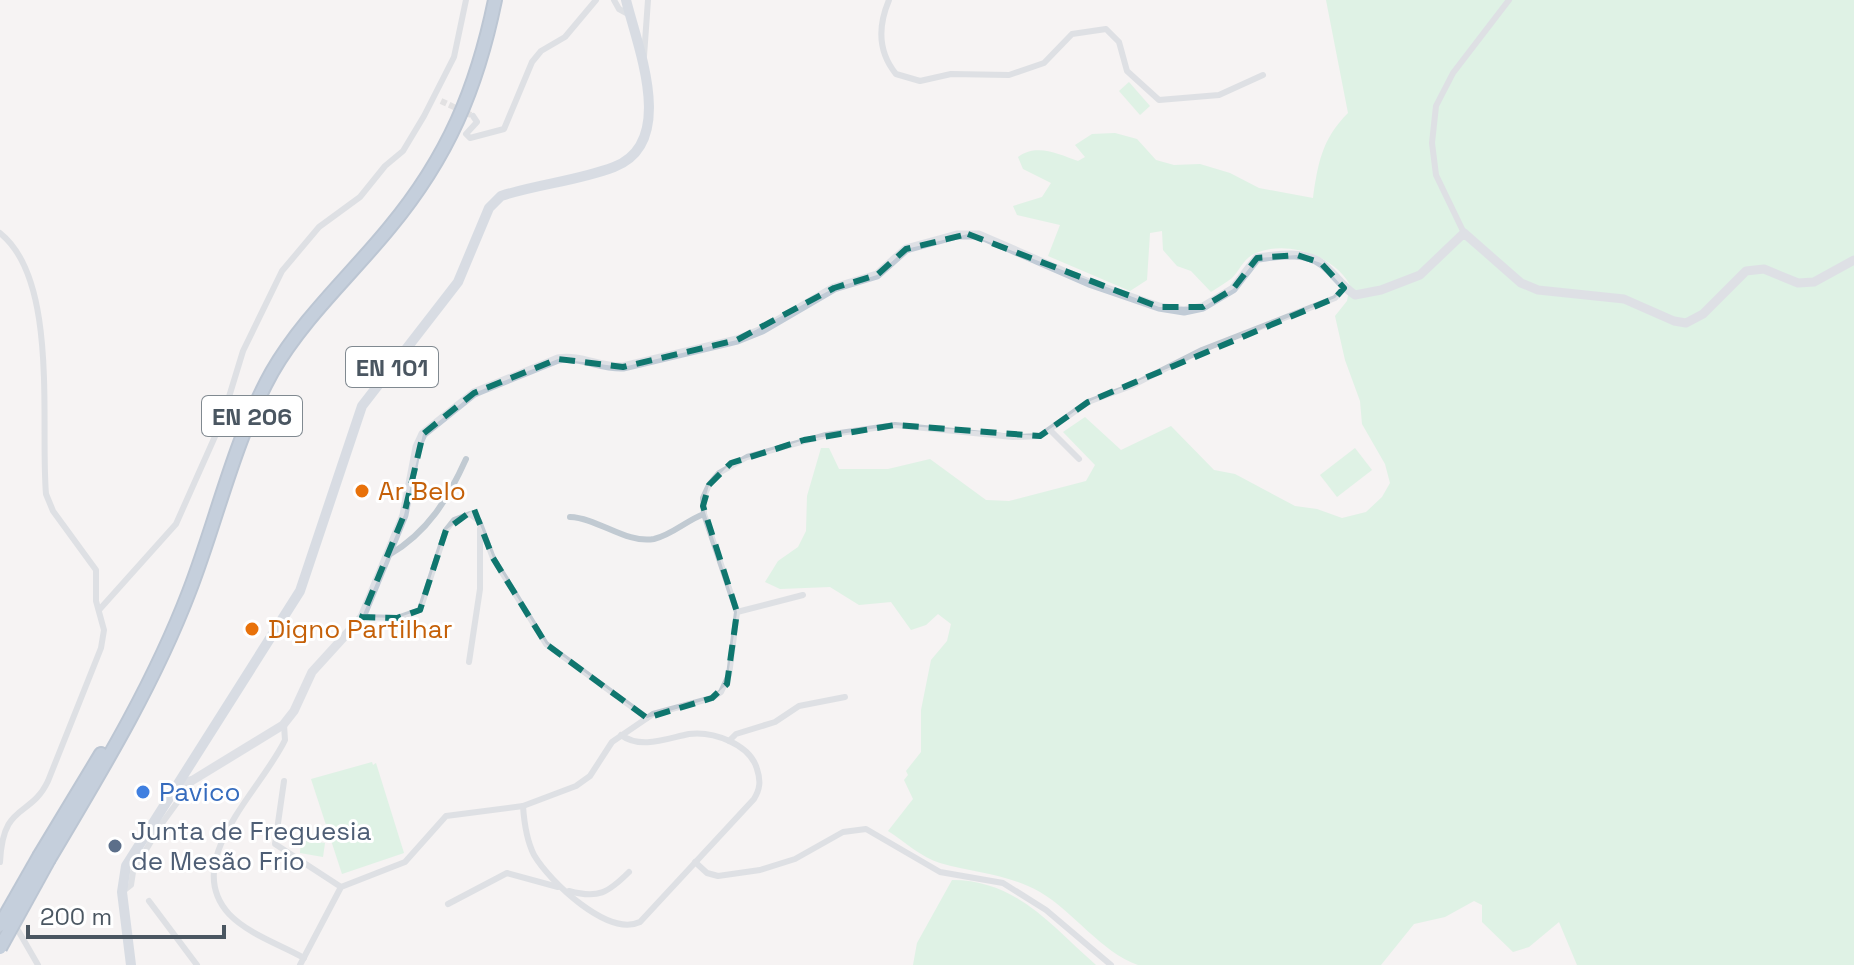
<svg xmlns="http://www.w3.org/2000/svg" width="1854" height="965" viewBox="0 0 1854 965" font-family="'Space Grotesk',sans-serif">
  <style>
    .green { fill: #c3f1d5 }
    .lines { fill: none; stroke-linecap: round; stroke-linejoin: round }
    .street-tunnel { stroke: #caccce; stroke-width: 6; stroke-dasharray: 6 3; stroke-linecap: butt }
    .highway-casing { stroke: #7690ad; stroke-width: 16 }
    .street { stroke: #c1cad2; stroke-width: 6 }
    .secondary { stroke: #c1cbd6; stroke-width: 9 }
    .primary { stroke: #b3c2d1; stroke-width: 10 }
    .highway { stroke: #8ba5c1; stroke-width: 12 }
    .highway-bridge-casing { stroke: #7690ad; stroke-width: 16; stroke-linecap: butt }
    .highway-bridge { stroke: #8ba5c1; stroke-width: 12 }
    .marked { fill: none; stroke: #0f766e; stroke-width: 6; stroke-dasharray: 16 10; stroke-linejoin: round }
    .food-dot { fill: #e8710a; stroke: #fff; stroke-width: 3 }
    .shop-dot { fill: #3f7fe0; stroke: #fff; stroke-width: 3 }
    .service-dot { fill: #5c6f8a; stroke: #fff; stroke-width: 3 }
    .labels { text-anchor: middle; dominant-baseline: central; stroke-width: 6; stroke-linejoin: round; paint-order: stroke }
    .shield { fill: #fff; stroke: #808990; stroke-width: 2 }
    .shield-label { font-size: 24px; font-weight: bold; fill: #4a5661 }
    .food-label { font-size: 26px; fill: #c56008; stroke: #fff; text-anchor: start }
    .shop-label { font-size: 26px; fill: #366cbe; stroke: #fff; text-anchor: start }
    .service-label { font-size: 26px; fill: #4e5e75; stroke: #fff; text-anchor: start }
  </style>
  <rect width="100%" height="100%" fill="#f5f3f3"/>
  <g class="green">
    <path d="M1326,0H1854V965H1577L1559,922L1529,947L1513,952L1482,922V905L1474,901L1445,917L1414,924L1381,965H1138C1101,952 1074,912 1040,892C1008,874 975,873 940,863C922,858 904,841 888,831L913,799L904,780L908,775L906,771L921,752V710L931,660L947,641L951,624L938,614L926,625L911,630L891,602L859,605L830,587L780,589L765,582L778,561L798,547L806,531L807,496L821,448H829L839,469H888L930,459L986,500L1009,501L1086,481L1095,465L1063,432L1085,417L1121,450L1171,426L1214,470L1235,474L1295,506L1317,509L1342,518L1366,512L1382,497L1390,483L1385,464L1362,424L1360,401L1345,360L1335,316L1347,301L1350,285C1334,255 1284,238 1252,255C1243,260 1239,271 1232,278C1226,283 1218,287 1211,292L1191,271L1177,266L1163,250L1162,231L1150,233L1147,280L1130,291L1048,256L1060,225L1017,215L1013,206L1042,197L1051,183L1023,169L1018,157C1037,143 1058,154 1078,161L1085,157L1075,145L1092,134L1115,133L1137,139L1156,160L1174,165L1200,164L1230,173L1259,188L1313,198C1318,163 1322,139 1348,113Z"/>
    <polygon points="1129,82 1150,106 1140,115 1119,91"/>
    <polygon points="1355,448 1372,470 1337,497 1320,475"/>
    <polygon points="372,762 373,765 376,763 404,853 342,874 311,779"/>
    <polygon points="301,840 325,843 323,857 300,853"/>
    <path d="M952,880C1017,880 1051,926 1096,965H913L917,943Z"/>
  </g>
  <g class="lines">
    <polyline class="street-tunnel" points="441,101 473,116"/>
    <defs>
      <g id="highway">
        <polyline points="40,855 101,754"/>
        <path d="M49,859C100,773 153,686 189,592C217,520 234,440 272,372C303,318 351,275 390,227C448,157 477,88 495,0"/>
      </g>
    </defs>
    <use href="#highway" class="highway-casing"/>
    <g class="street">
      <polyline points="614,0 619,9 630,15"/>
      <path d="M889,0C878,26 878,52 896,74L920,81L951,74L1009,75L1044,63L1072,34L1106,29L1119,42L1127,71L1159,100L1219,95L1263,75"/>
      <polyline points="644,56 648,0"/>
      <polyline points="473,116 477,122 466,134 470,138 504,129 532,62 541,51 565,37 596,0"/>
      <path d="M0,233C59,280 40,425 46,494L53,511L96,570V601L104,630L101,648L48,781C30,819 3,801 0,862"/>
      <polyline points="1464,233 1436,175 1432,143 1436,106 1453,73 1509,0"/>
      <polyline points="1051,431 1079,459"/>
      <path d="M570,517C598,518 626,544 654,539C672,535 687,520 704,514"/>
      <path d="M389,555C428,532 448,499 466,459"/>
      <polyline points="99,610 176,524 221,423 243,351 282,271 319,227 360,197 385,166 403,151 424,116 454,57 466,0"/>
      <polyline points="737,612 803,595"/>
      <polyline points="362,617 397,618 420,610 446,530 454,520 470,514 479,521 493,558 546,644 647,718"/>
      <polyline points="469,662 480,589 480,529"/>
      <path d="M284,725L285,740C262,789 180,861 229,914C248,934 281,945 304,958"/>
      <polyline points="729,741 736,734 775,722 799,706 845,697"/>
      <polyline points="284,781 275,844 341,887"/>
      <path d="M523,806C524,821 527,841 534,855C550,882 608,937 640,922L754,799C760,789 761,781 757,769C750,744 713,731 689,734C668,738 641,750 621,735"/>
      <polyline points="695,862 707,873 718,876 760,870 795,859 843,832 866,829 940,872 1003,883 1046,910 1111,965"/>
      <path d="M569,891C598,899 608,893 629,872"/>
      <polyline points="122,892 131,885 133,872 160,826 192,782"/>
      <polyline points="149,901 197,965"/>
      <polyline points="448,904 507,873 558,887"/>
      <polyline points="15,925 38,965"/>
      <polyline points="300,965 341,887 405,862 446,816 523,806 576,786 590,776 612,742 653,714 712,698 721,692 729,675 737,612 704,514 703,498 709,485 719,473 747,457 826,435 895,425 1013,437 1040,436 1088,402 1131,386 1202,350 1335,298 1344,288"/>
    </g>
    <path class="secondary" d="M178,785L193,780L283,725L294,711L312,672L362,617L404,515L417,447L423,434L474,393L558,359C580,355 600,368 623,367L737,340L762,330L834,288L877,275L906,249L957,235H979L1089,283L1159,307L1184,311L1203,307L1233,289L1257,258C1277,256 1304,250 1322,264C1334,273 1341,286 1355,295L1381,290L1420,275L1464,233L1521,283L1538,290L1624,299L1674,321L1686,323L1703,314L1746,271L1764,269L1798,283L1814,282L1854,260"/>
    <path class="primary" d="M131,965L122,892L126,866L300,591L362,406L458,282L489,208L501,196C538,184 577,181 614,167C677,143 638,48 626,0"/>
    <use href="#highway" class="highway"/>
    <defs>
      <g id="highway-bridge">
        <polyline points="0,925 40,855"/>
        <polyline points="0,948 49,859"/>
      </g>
    </defs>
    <use href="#highway-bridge" class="highway-bridge-casing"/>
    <use href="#highway-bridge" class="highway-bridge"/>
  </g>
  <path d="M0 0H1854V965H0ZM968,234L1159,307H1203L1233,289L1257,258L1297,255L1321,263L1344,288L1335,298L1088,402L1040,436L895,425L804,440L731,463L709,485L703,506L737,612L727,684L712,698L647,718L546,644L493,558L474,509L446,530L420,610L397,618L362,617L404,515L423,434L474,393L558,359L623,367L737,340L834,288L877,275L906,249Z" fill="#f5f3f3" fill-opacity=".55" fill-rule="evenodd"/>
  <path class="marked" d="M968,234L1159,307H1203L1233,289L1257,258L1297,255L1321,263L1344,288L1335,298L1088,402L1040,436L895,425L804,440L731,463L709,485L703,506L737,612L727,684L712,698L647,718L546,644L493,558L474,509L446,530L420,610L397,618L362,617L404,515L423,434L474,393L558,359L623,367L737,340L834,288L877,275L906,249Z"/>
  <g class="food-dot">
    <circle cx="362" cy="491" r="8"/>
    <circle cx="252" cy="629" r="8"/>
  </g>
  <circle class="shop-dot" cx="143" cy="792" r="8"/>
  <circle class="service-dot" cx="115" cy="846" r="8"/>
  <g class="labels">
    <g class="shield">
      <rect x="346" y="347" width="92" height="40" rx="6"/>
      <rect x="202" y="396" width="100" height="40" rx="6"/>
    </g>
    <g class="shield-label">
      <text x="392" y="367">EN 101</text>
      <text x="252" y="416">EN 206</text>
    </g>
    <g class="food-label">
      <text x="378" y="491">Ar Belo</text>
      <text x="268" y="629">Digno Partilhar</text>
    </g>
    <g class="shop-label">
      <text x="159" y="792">Pavico</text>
    </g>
    <g class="service-label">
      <text x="131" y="831">Junta de Freguesia<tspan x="131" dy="30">de Mesão Frio</tspan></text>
    </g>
  </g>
  <path d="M28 925v12h196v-12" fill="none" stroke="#4a5661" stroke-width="4"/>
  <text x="40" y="925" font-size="24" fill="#4a5661" stroke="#ffffff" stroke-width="6" paint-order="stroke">200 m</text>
</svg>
